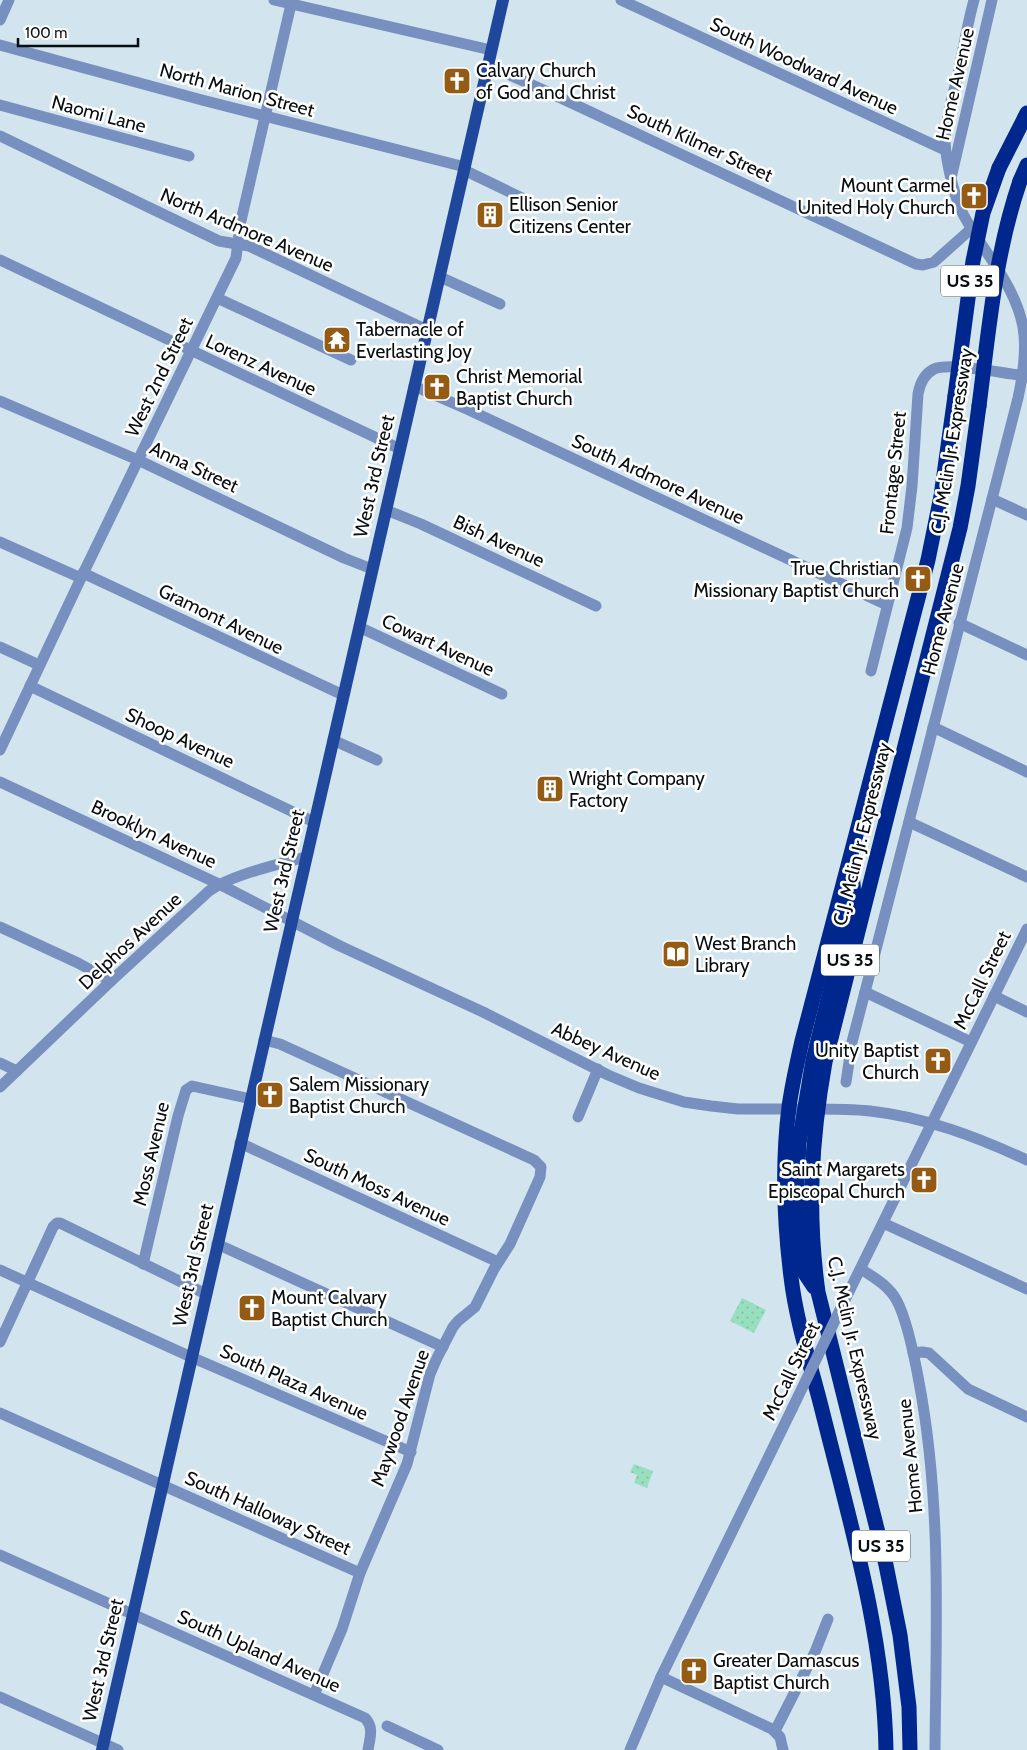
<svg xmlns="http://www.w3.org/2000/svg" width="1027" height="1750" viewBox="0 0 1027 1750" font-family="Cabin,sans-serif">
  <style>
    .park { fill: url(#park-dots) }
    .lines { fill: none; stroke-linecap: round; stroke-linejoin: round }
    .minor { stroke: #7790bf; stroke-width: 11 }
    .major { stroke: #1f479c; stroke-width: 12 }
    .highway { stroke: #00278d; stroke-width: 15 }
    .minor-bridge { stroke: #7790bf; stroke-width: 11 }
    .highway-bridge { stroke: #00278d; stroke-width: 15 }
    .labels { text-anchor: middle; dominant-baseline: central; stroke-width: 5; stroke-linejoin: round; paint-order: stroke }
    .shield { fill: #fff; stroke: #515658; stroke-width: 1 }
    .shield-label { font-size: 18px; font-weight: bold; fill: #070d10 }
    .street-label { font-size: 19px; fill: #070d10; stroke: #fff }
    .poi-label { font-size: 19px; fill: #070d10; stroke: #fff; text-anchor: start }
  </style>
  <defs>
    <pattern id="park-dots" width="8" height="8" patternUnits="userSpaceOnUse" patternTransform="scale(1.25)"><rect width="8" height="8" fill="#97dfbf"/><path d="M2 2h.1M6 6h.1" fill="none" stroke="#81bea3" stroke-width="1.8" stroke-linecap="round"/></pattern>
  </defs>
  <rect width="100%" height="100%" fill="#d2e5ef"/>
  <g class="park">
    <polygon points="742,1298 766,1310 754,1333 730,1321"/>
    <polygon points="634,1464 653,1471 647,1488 634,1483 637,1475 630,1472"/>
  </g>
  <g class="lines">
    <g class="minor">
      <polyline points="274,0 491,50"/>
      <polyline points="621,0 945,150"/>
      <polyline points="0,20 9,0"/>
      <polyline points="0,45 202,100 465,167"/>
      <polyline points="487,68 501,71 550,93 916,264 923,265 934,262 971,229"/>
      <polyline points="0,105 189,156"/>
      <polyline points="0,136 219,241 249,246 427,330"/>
      <polyline points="464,170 524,199"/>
      <polyline points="952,174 992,0"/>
      <polyline points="0,260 400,449"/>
      <polyline points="440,277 500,304"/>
      <polyline points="217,298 351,360"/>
      <polyline points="414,386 469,410 887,605"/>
      <polyline points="0,401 138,460 344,558 372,569"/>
      <polyline points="992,499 1027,515"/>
      <polyline points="386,510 421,524 596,606"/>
      <polyline points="0,542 81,578"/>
      <polyline points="83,573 343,695"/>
      <polyline points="959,623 1027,655"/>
      <polyline points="359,627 502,694"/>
      <polyline points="0,647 39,665"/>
      <path d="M871,671L907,528L912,486L918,394C920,383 924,374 934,369C949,362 1001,373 1019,375L1027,377"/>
      <polyline points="30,686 314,822"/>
      <polyline points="933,727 1027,772"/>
      <polyline points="333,740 377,760"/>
      <polyline points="0,750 81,578 236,258 240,225 292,0"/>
      <polyline points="0,782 221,885 340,946 483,1012 608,1075 639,1088 684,1102 711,1106 738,1109 796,1109"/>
      <polyline points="909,822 1027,877"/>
      <polyline points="0,927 78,963 111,981"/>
      <polyline points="865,992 971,1042"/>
      <polyline points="994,996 1027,1012"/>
      <polyline points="264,1040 280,1044 534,1160 541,1167 540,1177 510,1244 494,1269 475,1307 458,1321 453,1327 437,1358 430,1374 407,1464 360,1573 342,1629 314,1695"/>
      <polyline points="0,1063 17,1071"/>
      <path d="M846,1082L852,1042L865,992L1018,398C1023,375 1027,350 1023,327C1015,284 983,252 963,214C955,199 948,169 946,152C942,130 952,100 957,78C963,52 967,25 974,0"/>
      <path d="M0,1087L111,981L209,891C233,874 277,865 306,857"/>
      <path d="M812,1109C831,1109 851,1109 870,1111C925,1117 977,1137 1027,1160"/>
      <polyline points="578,1117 598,1069"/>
      <polyline points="240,1143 498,1262"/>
      <polyline points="883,1223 1027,1289"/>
      <polyline points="217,1244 443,1347"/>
      <polyline points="143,1264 178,1116 186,1090 192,1086 251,1099"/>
      <path d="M861,1269C875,1278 889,1286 897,1301C907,1320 915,1360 919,1382C942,1503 936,1627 935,1750"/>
      <polyline points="0,1270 191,1357 411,1452"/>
      <polyline points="840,1310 1027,929"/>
      <polyline points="0,1342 53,1227 57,1223 60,1223 206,1294"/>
      <polyline points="913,1353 922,1352 929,1353 968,1389 1027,1417"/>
      <polyline points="0,1413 360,1573"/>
      <path d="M0,1555L365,1718C374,1727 370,1738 368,1750"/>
      <polyline points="661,1677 772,1729 780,1737 783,1750"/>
      <polyline points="0,1697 118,1750"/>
      <polyline points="387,1726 438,1750"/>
      <polyline points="775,1731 815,1652 828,1619"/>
      <polyline points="630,1750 661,1677 792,1409"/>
    </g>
    <polyline class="major" points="102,1750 503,0"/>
    <g class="highway">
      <polyline points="999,168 1027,113"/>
      <polyline points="1020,181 1027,165"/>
      <polyline points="814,1287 804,1272 800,1246 797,1182 799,1143 813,1060 854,895 851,862"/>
      <path d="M886,1750C884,1633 849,1519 821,1406C810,1363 796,1320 791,1277C784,1221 782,1163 789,1107C792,1085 797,1063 802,1041L928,560L941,496L955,396"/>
      <path d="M910,1750L909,1707L900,1635L886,1565L818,1292C807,1213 811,1141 825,1062L960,528L968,486L979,406"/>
    </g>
    <polyline class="minor-bridge" points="792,1409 840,1310"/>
    <g class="highway-bridge">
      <polyline points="955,396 973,261 983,213 999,168"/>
      <path d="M979,406C989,329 995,254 1020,181"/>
    </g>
  </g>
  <defs>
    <symbol id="church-square" viewBox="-11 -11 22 22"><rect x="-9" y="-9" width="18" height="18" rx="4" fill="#935b14" stroke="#fff"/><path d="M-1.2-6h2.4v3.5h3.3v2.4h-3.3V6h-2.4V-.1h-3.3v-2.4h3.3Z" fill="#fff"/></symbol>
    <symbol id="building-square" viewBox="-11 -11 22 22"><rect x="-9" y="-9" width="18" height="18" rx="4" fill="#935b14" stroke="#fff"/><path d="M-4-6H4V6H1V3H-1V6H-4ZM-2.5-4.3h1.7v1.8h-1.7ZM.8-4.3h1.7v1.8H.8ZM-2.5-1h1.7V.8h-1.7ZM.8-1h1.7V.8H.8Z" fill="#fff"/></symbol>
    <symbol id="temple-square" viewBox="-11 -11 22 22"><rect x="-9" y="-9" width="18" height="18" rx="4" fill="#935b14" stroke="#fff"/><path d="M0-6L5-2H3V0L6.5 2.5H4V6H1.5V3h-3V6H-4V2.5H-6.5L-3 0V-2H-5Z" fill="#fff"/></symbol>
    <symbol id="library-square" viewBox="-11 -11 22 22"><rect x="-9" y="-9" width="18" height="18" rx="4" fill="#935b14" stroke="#fff"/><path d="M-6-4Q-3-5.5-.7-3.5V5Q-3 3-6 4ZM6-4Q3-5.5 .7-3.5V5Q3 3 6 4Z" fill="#fff"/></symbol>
  </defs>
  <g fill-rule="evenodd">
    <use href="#church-square" x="441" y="65" width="32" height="32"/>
    <use href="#church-square" x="958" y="180" width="32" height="32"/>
    <use href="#building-square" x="474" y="199" width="32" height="32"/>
    <use href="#temple-square" x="321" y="324" width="32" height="32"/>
    <use href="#church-square" x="421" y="371" width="32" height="32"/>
    <use href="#church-square" x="902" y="563" width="32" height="32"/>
    <use href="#building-square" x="534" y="773" width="32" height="32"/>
    <use href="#library-square" x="660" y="938" width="32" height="32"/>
    <use href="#church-square" x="922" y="1045" width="32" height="32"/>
    <use href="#church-square" x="254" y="1079" width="32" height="32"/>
    <use href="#church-square" x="908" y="1164" width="32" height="32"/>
    <use href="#church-square" x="236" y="1292" width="32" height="32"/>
    <use href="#church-square" x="678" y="1655" width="32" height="32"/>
  </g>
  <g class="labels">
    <g class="shield">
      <rect x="941" y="265.5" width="58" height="31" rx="4"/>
      <rect x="821" y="944.5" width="58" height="31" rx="4"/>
      <rect x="852" y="1530.5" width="58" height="31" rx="4"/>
    </g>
    <g class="shield-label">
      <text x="970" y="281">US 35</text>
      <text x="850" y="960">US 35</text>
      <text x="881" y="1546">US 35</text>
    </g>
    <g class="street-label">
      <text transform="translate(804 66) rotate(25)">South Woodward Avenue</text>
      <text transform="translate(955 84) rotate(-77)">Home Avenue</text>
      <text transform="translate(237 90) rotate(15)">North Marion Street</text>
      <text transform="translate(99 114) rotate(15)">Naomi Lane</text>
      <text transform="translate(700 143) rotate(25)">South Kilmer Street</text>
      <text transform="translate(247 230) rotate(23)">North Ardmore Avenue</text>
      <text transform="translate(261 365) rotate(25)">Lorenz Avenue</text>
      <text transform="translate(159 377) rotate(-64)">West 2nd Street</text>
      <text transform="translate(952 441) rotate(-81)">C.J. Mclin Jr. Expressway</text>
      <text transform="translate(194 467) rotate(25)">Anna Street</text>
      <text transform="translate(893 473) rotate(-84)">Frontage Street</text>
      <text transform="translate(374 476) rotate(-77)">West 3rd Street</text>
      <text transform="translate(658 479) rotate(25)">South Ardmore Avenue</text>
      <text transform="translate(499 541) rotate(25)">Bish Avenue</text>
      <text transform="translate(221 619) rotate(26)">Gramont Avenue</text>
      <text transform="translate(943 619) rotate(-75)">Home Avenue</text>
      <text transform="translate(438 645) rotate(25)">Cowart Avenue</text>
      <text transform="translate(180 738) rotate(25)">Shoop Avenue</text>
      <text transform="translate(154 834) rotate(25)">Brooklyn Avenue</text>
      <text transform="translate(862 834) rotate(-76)">C.J. Mclin Jr. Expressway</text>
      <text transform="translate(284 871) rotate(-77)">West 3rd Street</text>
      <text transform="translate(130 941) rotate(-43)">Delphos Avenue</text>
      <text transform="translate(982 980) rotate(-64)">McCall Street</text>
      <text transform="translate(606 1051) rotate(24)">Abbey Avenue</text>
      <text transform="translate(151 1154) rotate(-77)">Moss Avenue</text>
      <text transform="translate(377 1187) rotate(25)">South Moss Avenue</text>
      <text transform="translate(193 1265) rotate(-77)">West 3rd Street</text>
      <text transform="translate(855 1348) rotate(77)">C.J. Mclin Jr. Expressway</text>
      <text transform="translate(791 1371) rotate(-64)">McCall Street</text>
      <text transform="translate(294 1382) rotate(24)">South Plaza Avenue</text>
      <text transform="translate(400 1418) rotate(-71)">Maywood Avenue</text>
      <text transform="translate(910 1456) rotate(-96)">Home Avenue</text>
      <text transform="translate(268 1513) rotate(24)">South Halloway Street</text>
      <text transform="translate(259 1651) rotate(24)">South Upland Avenue</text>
      <text transform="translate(103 1660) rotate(-77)">West 3rd Street</text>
    </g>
    <g class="poi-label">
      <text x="476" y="70">Calvary Church<tspan x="476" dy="22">of God and Christ</tspan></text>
      <text x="955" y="185" text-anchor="end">Mount Carmel<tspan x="955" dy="22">United Holy Church</tspan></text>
      <text x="509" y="204">Ellison Senior<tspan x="509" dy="22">Citizens Center</tspan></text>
      <text x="356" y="329">Tabernacle of<tspan x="356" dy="22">Everlasting Joy</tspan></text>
      <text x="456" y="376">Christ Memorial<tspan x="456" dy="22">Baptist Church</tspan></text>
      <text x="899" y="568" text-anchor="end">True Christian<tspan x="899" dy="22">Missionary Baptist Church</tspan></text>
      <text x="569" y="778">Wright Company<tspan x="569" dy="22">Factory</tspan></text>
      <text x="695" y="943">West Branch<tspan x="695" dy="22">Library</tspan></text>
      <text x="919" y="1050" text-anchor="end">Unity Baptist<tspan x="919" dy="22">Church</tspan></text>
      <text x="289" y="1084">Salem Missionary<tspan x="289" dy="22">Baptist Church</tspan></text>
      <text x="905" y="1169" text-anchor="end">Saint Margarets<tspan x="905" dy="22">Episcopal Church</tspan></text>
      <text x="271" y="1297">Mount Calvary<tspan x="271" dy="22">Baptist Church</tspan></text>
      <text x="713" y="1660">Greater Damascus<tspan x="713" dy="22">Baptist Church</tspan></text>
    </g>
  </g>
  <path d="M18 38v8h120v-8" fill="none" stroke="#070d10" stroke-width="2.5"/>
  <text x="25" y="38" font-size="15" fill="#070d10" stroke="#ffffff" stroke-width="4" paint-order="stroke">100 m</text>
</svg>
